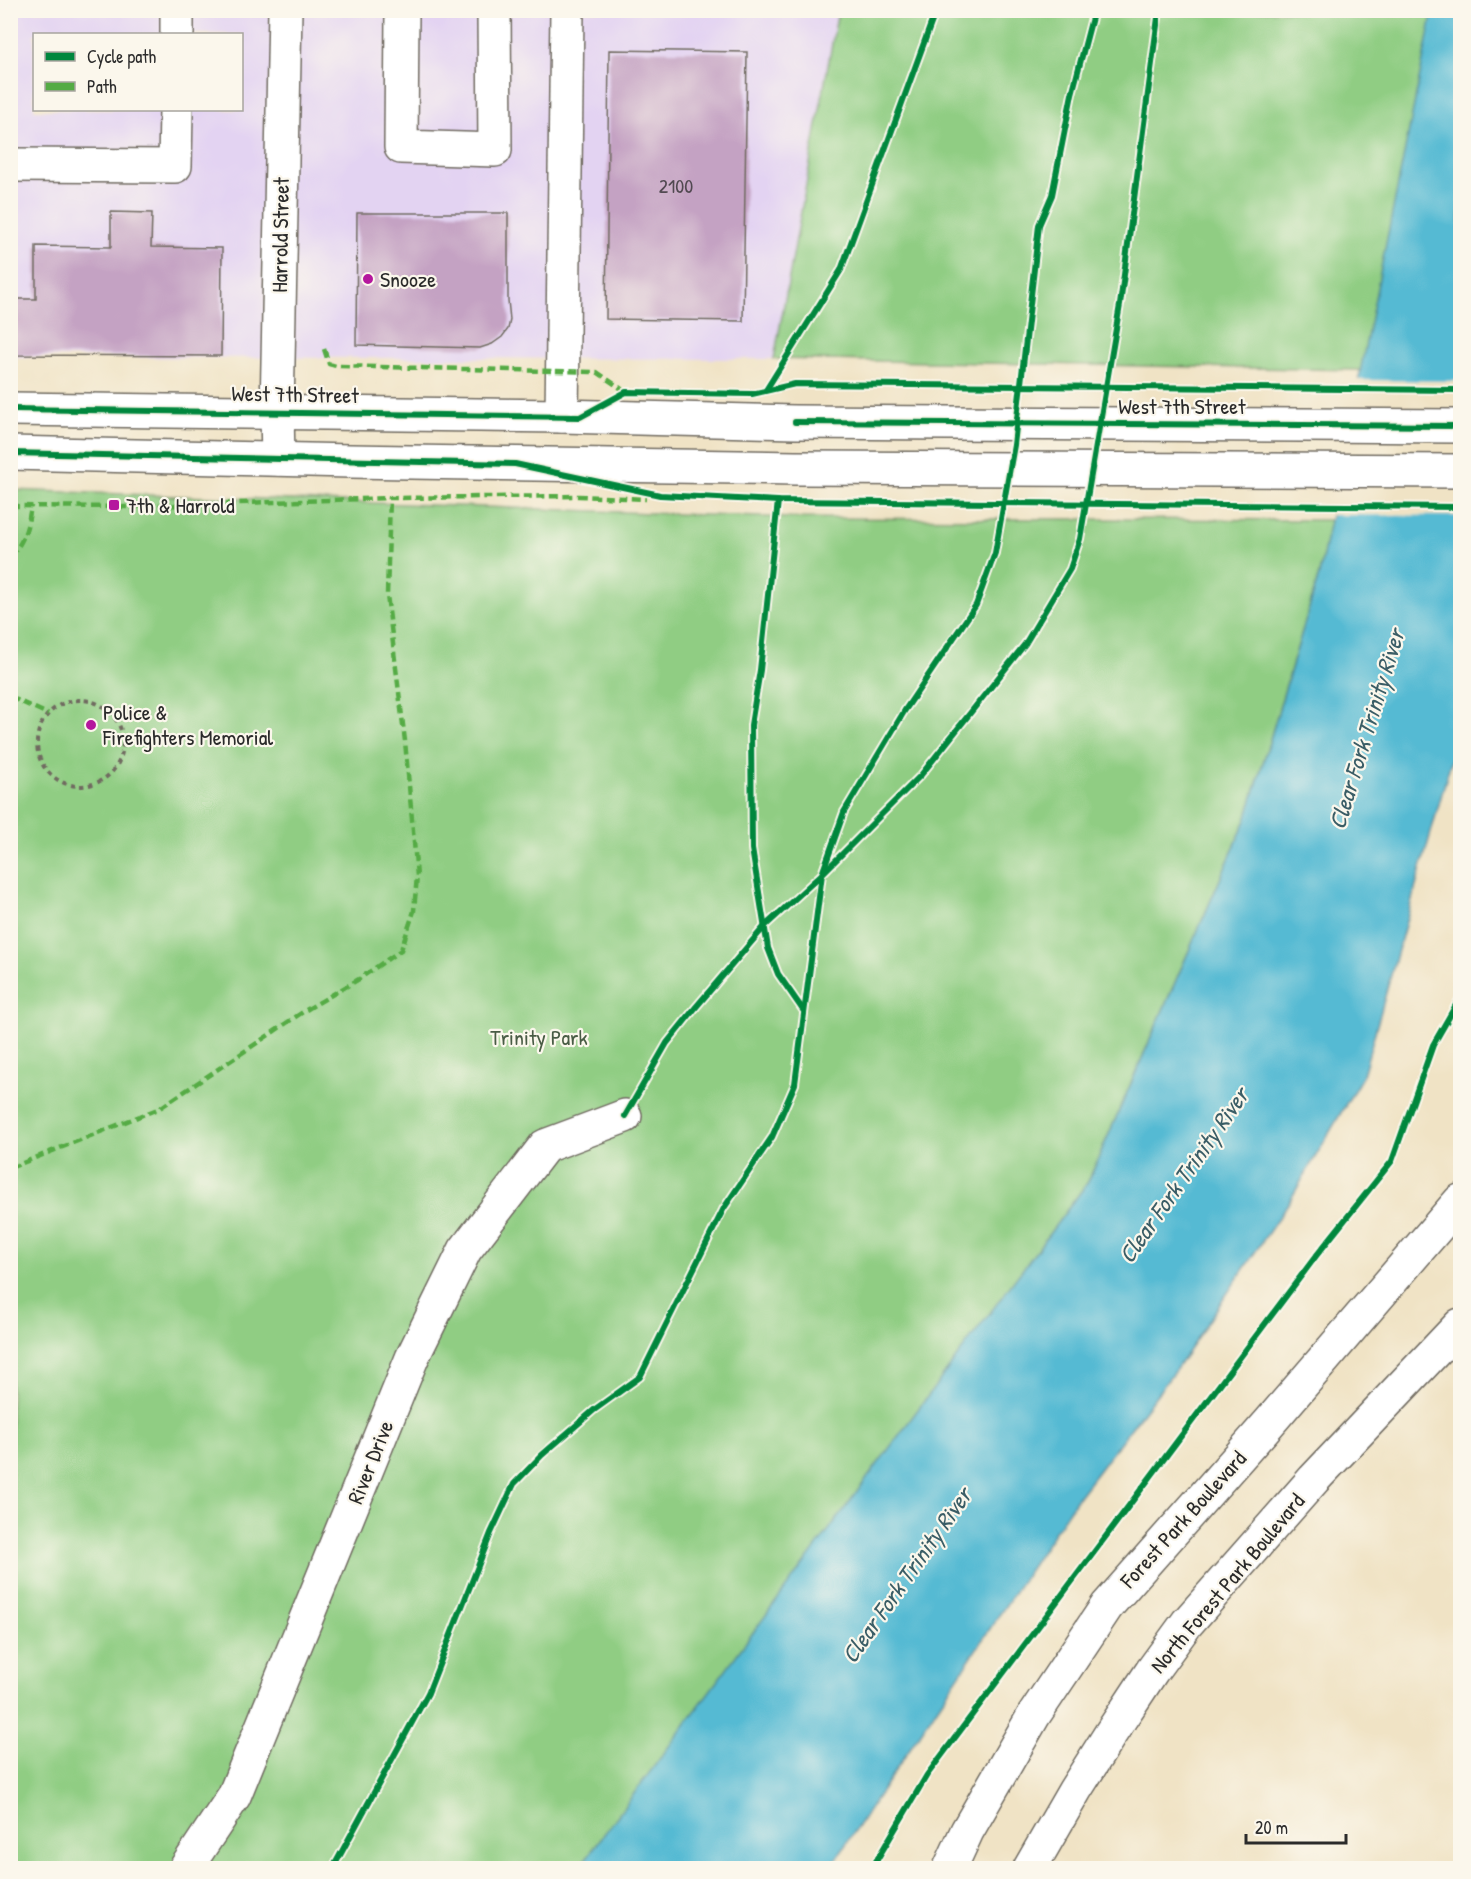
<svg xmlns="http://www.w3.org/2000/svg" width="1471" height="1879" viewBox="0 0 1471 1879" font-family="'Patrick Hand',sans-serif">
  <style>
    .built { fill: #e3d3f2; fill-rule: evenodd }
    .green { fill: #90cd83; stroke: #5e7c57; stroke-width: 1.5 }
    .water { fill: #55bad3; stroke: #40727f; stroke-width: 1.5 }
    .pier { fill: #f0e3c5 }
    .building { fill: #c4a2c3 }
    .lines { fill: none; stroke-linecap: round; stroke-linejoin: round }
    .minor-casing { stroke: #706b61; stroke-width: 36 }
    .major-casing { stroke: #706b61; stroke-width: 36 }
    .path { stroke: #706b61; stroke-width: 4; stroke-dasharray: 4.5 4.5; stroke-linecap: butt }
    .minor { stroke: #fff; stroke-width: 33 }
    .major { stroke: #fff; stroke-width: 33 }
    .quiet { stroke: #54ab44; stroke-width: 4.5; stroke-dasharray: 9 4.5; stroke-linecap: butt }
    .cycleway-casing { stroke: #fbf7ec; stroke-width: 10 }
    .cycleway { stroke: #00873e; stroke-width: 6 }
    .poi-dot { fill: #b5179e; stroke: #fbf7ec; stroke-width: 2 }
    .labels { text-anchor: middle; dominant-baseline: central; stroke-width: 4.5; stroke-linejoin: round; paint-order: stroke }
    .number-label { font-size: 20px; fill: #514951 }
    .street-label { font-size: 22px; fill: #2b2b2b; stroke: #fbf7ec }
    .poi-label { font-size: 22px; fill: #2b2b2b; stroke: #fbf7ec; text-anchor: start }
    .park-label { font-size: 22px; fill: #495c45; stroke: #fbf7ec }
    .water-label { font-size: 24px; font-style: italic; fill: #3a5d66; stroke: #fbf7ec }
  </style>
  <rect width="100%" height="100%" fill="#fbf7ec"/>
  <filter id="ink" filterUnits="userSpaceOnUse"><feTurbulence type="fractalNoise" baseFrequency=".0167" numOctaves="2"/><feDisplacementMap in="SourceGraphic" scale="12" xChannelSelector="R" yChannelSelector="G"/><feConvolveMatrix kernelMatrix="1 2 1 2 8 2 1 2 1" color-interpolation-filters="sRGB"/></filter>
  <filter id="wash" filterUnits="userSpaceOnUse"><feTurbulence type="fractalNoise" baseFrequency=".008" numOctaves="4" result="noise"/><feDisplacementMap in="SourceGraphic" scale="24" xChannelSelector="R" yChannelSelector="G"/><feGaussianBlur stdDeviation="1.35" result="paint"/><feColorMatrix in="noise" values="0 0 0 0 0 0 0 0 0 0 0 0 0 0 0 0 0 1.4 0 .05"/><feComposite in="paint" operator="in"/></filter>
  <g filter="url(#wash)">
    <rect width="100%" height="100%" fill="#f0e3c5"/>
    <path class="built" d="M11,11H847L774,359L11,357ZM34,34H242V110H34Z"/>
    <g class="green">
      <polygon points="838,11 1460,11 1460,372 774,359"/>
      <polygon points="11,490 791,518 1331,520 1319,575 1246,820 1088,1182 579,1868 11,1868"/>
    </g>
    <polygon class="water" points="1433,11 1460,11 1460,729 1363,1075 1289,1202 1177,1368 1076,1500 830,1868 579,1868 939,1381 1088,1182 1246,820 1319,575"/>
    <polygon class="pier" points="1356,380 1460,381 1460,516 1329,515"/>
    <g id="blocks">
      <g class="building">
        <polygon points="609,50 747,52 743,321 606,319"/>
        <polygon points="111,212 152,213 151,247 222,248 221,356 10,355 10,299 36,299 36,246 111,247"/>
        <polygon points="357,213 508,213 508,300 510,320 508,329 502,337 492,344 480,348 356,345"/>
      </g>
    </g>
  </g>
  <g filter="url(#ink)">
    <use href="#blocks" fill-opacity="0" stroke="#706b61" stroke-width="1.5"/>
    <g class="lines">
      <defs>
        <g id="minor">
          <polyline points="402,10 401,147 495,150 494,10"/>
          <polyline points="177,34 177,10"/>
          <polyline points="10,165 175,166 176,110"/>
          <polyline points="562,416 567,10"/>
          <polyline points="278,459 277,412 285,10"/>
          <polyline points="186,1868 234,1796 412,1358 465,1250 545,1146 625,1116"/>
        </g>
        <g id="major">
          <polyline points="10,409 562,416 795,422 1460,426"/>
          <polyline points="10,453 350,461 795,468 1460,471"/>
          <polyline points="950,1868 967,1831 1034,1715 1107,1606 1269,1423 1460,1201"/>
          <polyline points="1030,1868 1075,1790 1111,1733 1152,1671 1187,1623 1314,1479 1460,1325"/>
        </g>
      </defs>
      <use href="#minor" class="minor-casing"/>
      <use href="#major" class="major-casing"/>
      <circle class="path" cx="80" cy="743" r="43"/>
      <use href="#minor" class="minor"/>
      <use href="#major" class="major"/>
      <g class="quiet">
        <polyline points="324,349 329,364 336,366 597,372 626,392"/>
        <polyline points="10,506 124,507 390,498 579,496 646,499"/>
        <path d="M10,556C25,542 28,525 31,506"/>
        <polyline points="10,697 48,714"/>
        <polyline points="10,1168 160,1108 306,1010 359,979 401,950 414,911 417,876 405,741 387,595 390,498"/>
      </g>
      <defs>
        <g id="cycleway">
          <polyline points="766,390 841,270 936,10"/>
          <polyline points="10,409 580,417 626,392 752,394 795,384 1460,390"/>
          <polyline points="795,422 1460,426"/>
          <polyline points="10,453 515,464 660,495 778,501 1460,507"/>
          <polyline points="778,501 760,670 751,725 752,849 768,948 778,974 803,1010"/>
          <polyline points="625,1116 667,1043 696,1007 765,926 822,874 921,775 1025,644 1070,569 1080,539 1120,305 1159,10"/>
          <polyline points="333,1868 428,1693 491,1533 514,1484 542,1455 594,1410 640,1377 724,1208 772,1137 795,1084 822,874 844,812 905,710 976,605 995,553 1014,445 1039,225 1052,195 1072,94 1094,10"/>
          <polyline points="872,1868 927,1775 1316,1256 1392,1161 1433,1045 1460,998"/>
        </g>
      </defs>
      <use href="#cycleway" class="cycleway-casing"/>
      <use href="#cycleway" class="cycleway"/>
    </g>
  </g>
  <g class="poi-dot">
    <circle cx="368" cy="279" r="6"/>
    <rect x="108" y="499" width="12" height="12" rx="3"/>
    <circle cx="91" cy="725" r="6"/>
  </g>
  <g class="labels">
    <g class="number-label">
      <text x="676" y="185">2100</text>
    </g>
    <g class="street-label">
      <text transform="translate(280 235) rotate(-89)">Harrold Street</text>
      <text transform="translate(295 394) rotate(1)">West 7th Street</text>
      <text x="1182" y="406">West 7th Street</text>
      <text transform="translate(370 1462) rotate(-68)">River Drive</text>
      <text transform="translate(1183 1519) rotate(-48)">Forest Park Boulevard</text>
      <text transform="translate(1227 1583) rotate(-50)">North Forest Park Boulevard</text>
    </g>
    <g class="poi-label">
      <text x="380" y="279">Snooze</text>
      <text x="126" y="505">7th &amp; Harrold</text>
      <text x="103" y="712">Police &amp;<tspan x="103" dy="25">Firefighters Memorial</tspan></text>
    </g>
    <g class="park-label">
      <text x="539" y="1037">Trinity Park</text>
    </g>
    <g class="water-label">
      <text transform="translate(1366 729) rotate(-73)">Clear Fork Trinity River</text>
      <text transform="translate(1183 1175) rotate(-55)">Clear Fork Trinity River</text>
      <text transform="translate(906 1575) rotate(-55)">Clear Fork Trinity River</text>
    </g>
  </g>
  <rect width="1471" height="1879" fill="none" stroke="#fbf7ec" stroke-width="36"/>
  <rect x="33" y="33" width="210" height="78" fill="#fbf7ec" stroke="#a8a59f" stroke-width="1.5"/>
  <rect x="45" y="52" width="30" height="9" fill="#00873e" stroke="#a8a59f" stroke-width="1.5"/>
  <text x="87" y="63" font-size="18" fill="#2b2b2b">Cycle path</text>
  <rect x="45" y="82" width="30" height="9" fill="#54ab44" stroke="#a8a59f" stroke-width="1.5"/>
  <text x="87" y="93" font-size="18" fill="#2b2b2b">Path</text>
  <path d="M1246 1834v9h100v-9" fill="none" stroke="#2b2b2b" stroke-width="3"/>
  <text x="1255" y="1834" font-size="18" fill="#2b2b2b" stroke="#fbf7ec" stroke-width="4.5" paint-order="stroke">20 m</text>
</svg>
